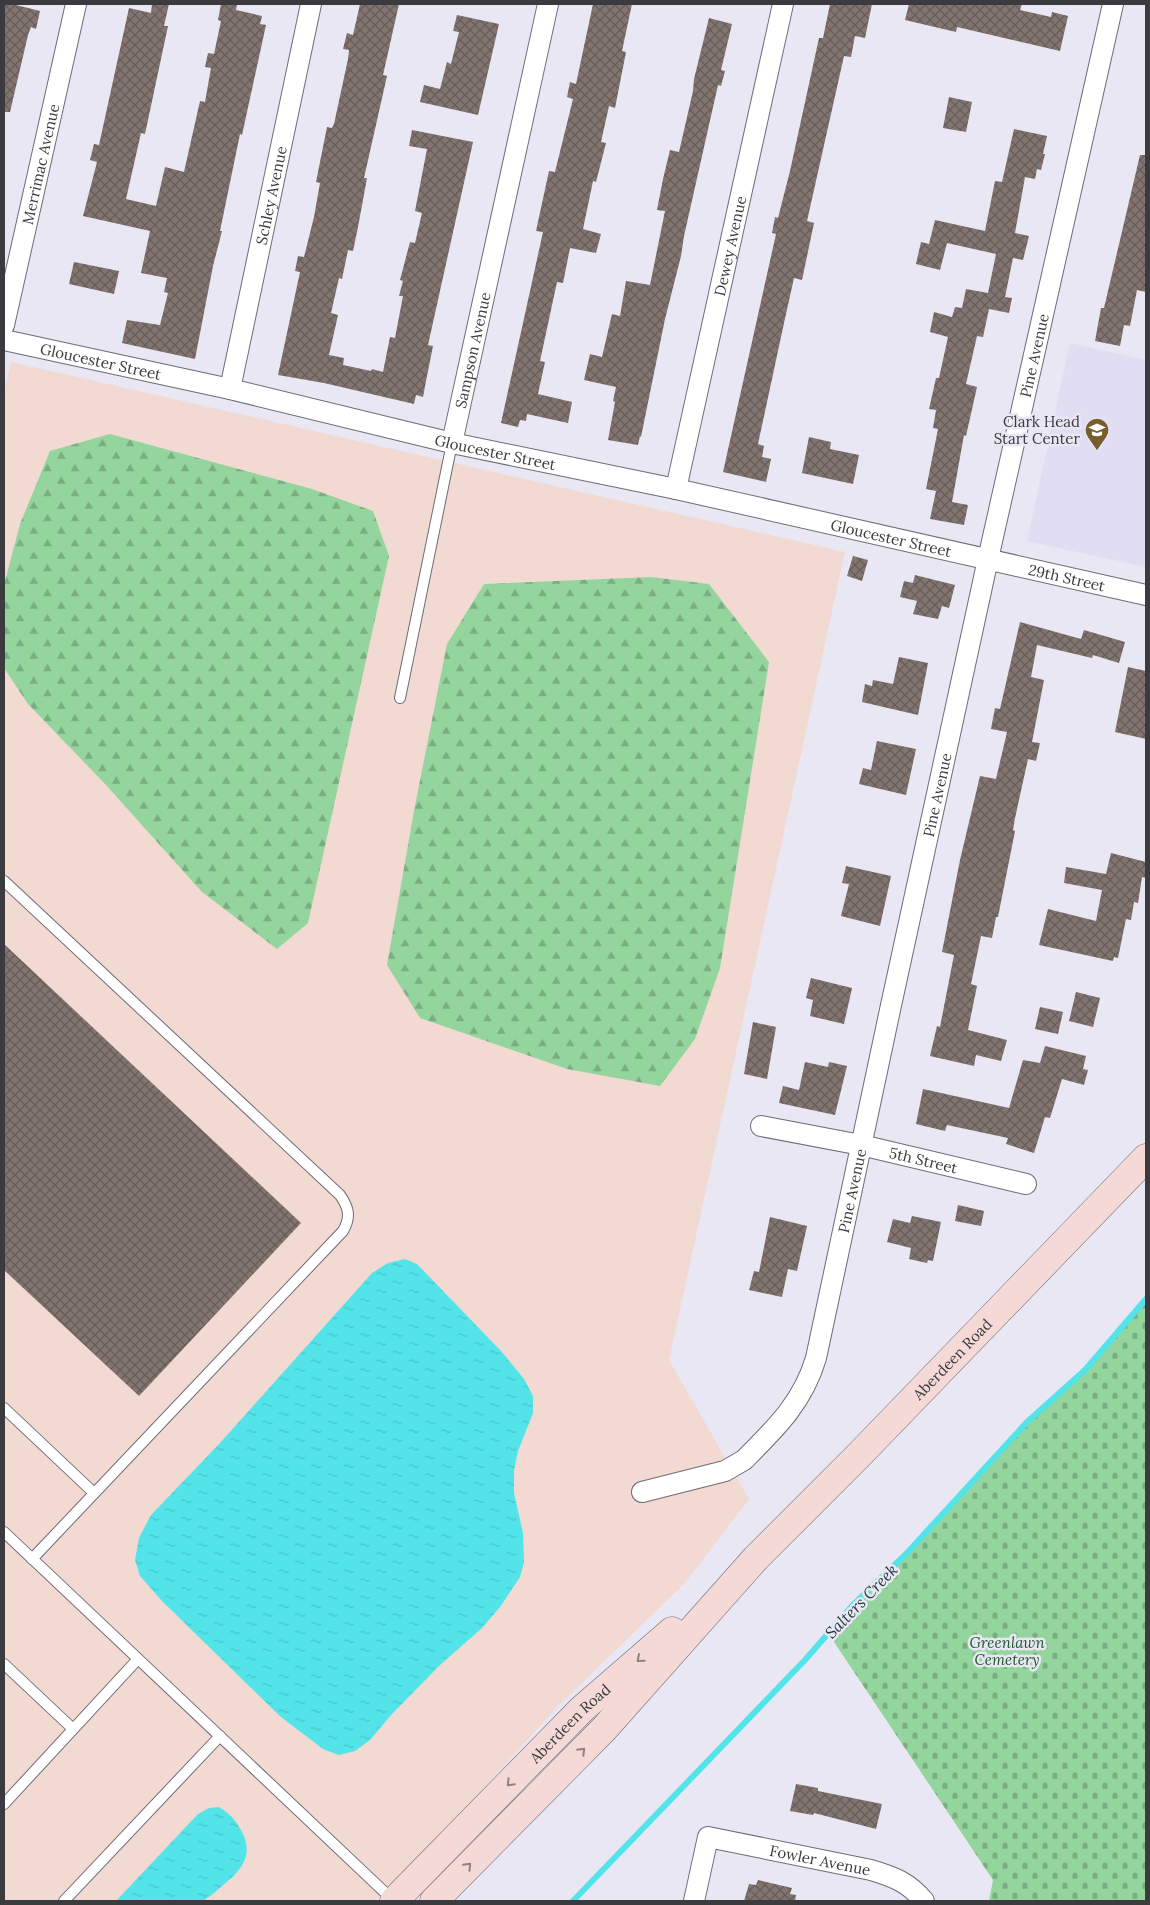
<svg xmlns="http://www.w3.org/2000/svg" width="1150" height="1905" viewBox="0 0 1150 1905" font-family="Lora,serif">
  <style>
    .commercial { fill: #f2d9d2 }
    .built { fill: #e1ddf2 }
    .forest { fill: url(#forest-firs) }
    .cemetery { fill: url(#cemetery-stones) }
    .water { fill: url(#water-ripples) }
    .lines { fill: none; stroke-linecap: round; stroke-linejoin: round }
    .stream { stroke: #52e4e9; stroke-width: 6 }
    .building { fill: url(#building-cross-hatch) }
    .lane-casing { stroke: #6d6b77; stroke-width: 12 }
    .street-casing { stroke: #6d6b77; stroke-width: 22 }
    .secondary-casing { stroke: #6d6b77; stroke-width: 29 }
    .lane { stroke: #fff; stroke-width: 10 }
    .street { stroke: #fff; stroke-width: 20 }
    .secondary { stroke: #f4d9d6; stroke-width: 28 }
    .oneway { stroke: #8e8283 }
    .labels { text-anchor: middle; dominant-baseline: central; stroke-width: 5; stroke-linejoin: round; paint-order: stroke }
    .street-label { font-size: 15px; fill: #3b3a3f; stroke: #e9e7f4 }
    .poi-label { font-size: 15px; fill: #3b3a3f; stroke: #e9e7f4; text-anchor: end }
    .park-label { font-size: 15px; font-style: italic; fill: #20582d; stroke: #e9e7f4 }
    .water-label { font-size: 16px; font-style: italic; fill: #1f3738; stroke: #e9e7f4 }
  </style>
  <defs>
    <pattern id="forest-firs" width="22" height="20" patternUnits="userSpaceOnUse" patternTransform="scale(1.25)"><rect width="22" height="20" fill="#94d59e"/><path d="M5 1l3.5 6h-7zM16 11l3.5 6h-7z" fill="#7aae82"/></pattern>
    <pattern id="cemetery-stones" width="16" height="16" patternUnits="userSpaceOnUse" patternTransform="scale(1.25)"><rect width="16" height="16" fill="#94d59e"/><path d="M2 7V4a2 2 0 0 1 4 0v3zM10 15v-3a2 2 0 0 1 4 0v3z" fill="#7aae82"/></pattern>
    <pattern id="water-ripples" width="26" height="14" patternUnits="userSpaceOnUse" patternTransform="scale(1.25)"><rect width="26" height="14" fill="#52e4e9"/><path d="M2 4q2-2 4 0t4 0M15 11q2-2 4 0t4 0" fill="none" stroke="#48c4c9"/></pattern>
    <pattern id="building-cross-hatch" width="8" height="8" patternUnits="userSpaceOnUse" patternTransform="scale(1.25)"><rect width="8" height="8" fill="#827570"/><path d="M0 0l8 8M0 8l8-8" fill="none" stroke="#665c59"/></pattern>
  </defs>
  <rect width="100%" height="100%" fill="#e9e7f4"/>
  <polygon class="commercial" points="11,362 845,552 669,1360 749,1499 685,1583 557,1707 442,1835 375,1901 4,1901 4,393"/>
  <polygon class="built" points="1070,343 1146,360 1146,567 1027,541"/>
  <g class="forest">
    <polygon points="110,434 312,489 373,511 389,556 308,923 277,949 202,892 106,785 28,704 4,668 4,585 20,524 50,451"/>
    <polygon points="651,577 709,584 769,662 720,968 695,1039 660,1086 567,1069 420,1018 387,965 414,811 447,644 484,584"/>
  </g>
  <polygon class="cemetery" points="1146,1299 1146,1901 989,1901 993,1880 828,1633 852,1606 906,1554 1027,1422 1085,1370"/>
  <g class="water">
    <polygon points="405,1259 417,1264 501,1351 524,1379 533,1396 533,1413 518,1451 514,1471 514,1493 523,1533 524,1562 520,1577 500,1607 482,1628 440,1665 392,1714 370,1740 355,1751 339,1755 323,1749 281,1717 162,1601 140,1576 135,1560 139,1538 151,1515 220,1443 372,1273 388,1263"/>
    <path d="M219,1807C227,1812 233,1817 238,1825C256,1852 244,1869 222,1886C216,1891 210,1897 204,1900C196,1904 130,1901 116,1901L198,1814L209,1808Z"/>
  </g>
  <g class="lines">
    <polyline class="stream" points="573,1901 805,1660 852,1606 906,1554 1027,1422 1085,1370 1146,1299"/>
  </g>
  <g class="building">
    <polygon points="4,4 12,4 40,11 36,29 31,27 28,35 10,112 4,112"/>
    <polygon points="152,4 169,4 164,26 168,26 145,134 141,133 126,199 156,206 165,167 184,172 200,101 205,102 211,68 205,67 208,53 214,54 221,21 218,20 221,4 237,4 236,10 262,16 260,24 266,25 242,135 240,134 220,231 222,231 213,266 195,359 122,343 127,320 160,325 168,293 164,292 167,278 141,273 150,231 83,216 97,162 90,160 94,144 99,145 129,8 151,13"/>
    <polygon points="360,4 399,4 383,75 387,76 364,178 367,178 358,227 353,251 348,250 342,279 339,278 331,313 338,315 329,355 344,358 343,365 371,371 372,369 383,372 390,337 395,338 403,296 399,296 403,281 400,280 410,242 415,243 422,213 415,211 427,149 409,146 412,130 473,142 428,345 433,346 426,381 423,397 416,395 414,404 324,383 278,375 300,272 295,271 298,256 304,257 314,217 320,183 316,182 327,127 332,128 334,124 348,59 349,50 343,49 347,33 353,35"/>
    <polygon points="593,4 632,4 622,51 626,52 615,108 609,106 601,142 606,143 596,182 593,181 583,229 601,234 596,253 570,248 563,283 557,282 540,361 545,362 538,394 572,402 568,423 527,414 526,421 520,420 518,427 501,423 543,232 536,231 549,171 555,172 573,99 567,97 570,82 576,84"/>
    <polygon points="830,4 872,4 865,38 855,36 851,57 844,56 807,221 814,223 802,280 794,278 784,323 758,444 764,446 762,457 771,459 766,482 723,472 776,234 772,233 775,217 778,218 790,171 819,38 823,38"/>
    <polygon points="909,4 1022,4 1020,10 1051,17 1052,12 1068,16 1060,51 957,27 956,32 905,20"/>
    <polygon points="457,15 499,24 478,115 420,102 424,85 440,89 447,62 451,64 459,32 453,31"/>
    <polygon points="709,18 732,24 721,70 725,71 721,86 718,85 684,236 681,256 665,319 641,437 640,436 638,445 608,440 615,402 613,401 616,387 584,380 590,354 602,357 612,314 620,316 626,281 650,285 665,211 657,210 663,179 670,150 679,152 693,91 694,79"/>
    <polygon points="949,97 972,102 966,132 943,128"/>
    <polygon points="1014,129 1047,136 1043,154 1045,154 1041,170 1037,169 1035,179 1025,177 1015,233 1029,236 1023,260 1013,258 1005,297 1012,298 1009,313 989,309 983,337 977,336 966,384 977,387 966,436 964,435 952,502 968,505 964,525 930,519 936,491 926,489 938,429 933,428 936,410 929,409 936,378 939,378 948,337 930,332 934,312 952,317 955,307 962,308 966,289 988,293 996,254 947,243 940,270 916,264 921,242 929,244 935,220 985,231 995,181 1002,182"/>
    <polygon points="1140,155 1146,155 1146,292 1137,290 1130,326 1124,325 1120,346 1095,341 1101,308 1104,308"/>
    <polygon points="74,262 119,271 114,294 69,284"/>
    <polygon points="809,437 831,442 830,449 859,455 853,484 802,473"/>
    <polygon points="853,556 868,560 862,581 847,576"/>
    <polygon points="915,575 955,585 949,608 942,606 938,619 913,614 917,601 900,597 904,581 913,583"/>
    <polygon points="1020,622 1081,639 1084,630 1125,642 1119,663 1093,655 1092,658 1037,645 1031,677 1044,680 1032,742 1040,743 1036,761 1028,759 1015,818 1013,830 1015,831 998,917 996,917 992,938 981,936 971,984 977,986 968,1030 1007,1040 1001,1061 976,1055 974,1066 930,1056 937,1026 940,1027 954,955 942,952 960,860 980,776 996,779 1007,732 991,729 995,708 1000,709"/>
    <polygon points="899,657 928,663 918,715 862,702 865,684 872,686 873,680 893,684"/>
    <polygon points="1128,667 1146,671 1146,739 1115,732"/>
    <polygon points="877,741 916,749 906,795 859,784 863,768 871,770"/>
    <polygon points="1111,853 1146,862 1146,878 1142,877 1138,903 1134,902 1131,920 1126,919 1118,958 1114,957 1113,961 1039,945 1048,909 1096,921 1102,890 1064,883 1066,867 1106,874"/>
    <polygon points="846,866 891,876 880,926 841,916 849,884 842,883"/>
    <polygon points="4,944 301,1223 139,1396 4,1270"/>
    <polygon points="811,978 852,988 844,1024 810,1016 813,1000 806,998"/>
    <polygon points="1076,992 1100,998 1093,1027 1069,1021"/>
    <polygon points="1040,1007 1063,1012 1058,1034 1035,1029"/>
    <polygon points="753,1022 776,1027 767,1079 744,1074"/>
    <polygon points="1045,1046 1086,1056 1083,1069 1088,1070 1084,1085 1062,1079 1050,1118 1045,1117 1034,1153 1006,1144 1008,1138 947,1125 945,1131 916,1124 923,1089 1009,1108 1023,1060 1040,1063"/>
    <polygon points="805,1062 828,1067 829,1062 847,1066 835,1115 779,1103 783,1086 799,1090"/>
    <polygon points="958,1205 984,1211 981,1226 955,1221"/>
    <polygon points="912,1216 941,1222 933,1261 928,1260 927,1263 909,1259 911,1248 887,1242 893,1219 910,1223"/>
    <polygon points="770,1217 807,1226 797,1271 788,1269 782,1297 749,1290 754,1271 759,1272"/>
    <polygon points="796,1784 818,1788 818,1791 882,1804 876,1829 814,1813 813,1815 790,1811"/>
    <polygon points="758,1880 792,1888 790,1894 796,1895 795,1901 744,1901 749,1884 756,1885"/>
  </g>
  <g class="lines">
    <defs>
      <g id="lane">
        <polyline points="400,698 452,443"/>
        <path d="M4,881L340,1195C349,1208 351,1217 343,1231L32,1559"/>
        <polyline points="4,1408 94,1493"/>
        <polyline points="4,1532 394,1901"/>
        <polyline points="4,1664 72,1728"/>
        <polyline points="4,1804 138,1659"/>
        <polyline points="64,1901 220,1736"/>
      </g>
      <g id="street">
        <path id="s1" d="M4,325L76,4"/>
        <path id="s2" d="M4,340L230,389L452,443L676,489L1146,595"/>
        <path id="s3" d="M230,389L311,4"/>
        <path id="s4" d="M452,443L548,4"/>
        <path id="s5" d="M676,489L783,4"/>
        <path id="s6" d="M761,1126L861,1145L1026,1184"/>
        <path id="s7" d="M642,1492L725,1471L744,1460C776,1428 803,1402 816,1358L890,1010L988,559L1113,4"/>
        <path id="s8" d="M694,1901L708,1837L871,1870C894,1877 908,1882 924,1901"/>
      </g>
      <g id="secondary">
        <path id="s9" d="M394,1901L582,1709L672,1631"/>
        <path id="s10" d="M434,1901L604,1729L756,1558L859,1455L1146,1158"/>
      </g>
    </defs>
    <use href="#lane" class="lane-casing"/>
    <use href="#street" class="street-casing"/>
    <use href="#secondary" class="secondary-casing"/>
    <use href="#lane" class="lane"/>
    <use href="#street" class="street"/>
    <use href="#secondary" class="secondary"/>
  </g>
  <defs><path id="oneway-chevron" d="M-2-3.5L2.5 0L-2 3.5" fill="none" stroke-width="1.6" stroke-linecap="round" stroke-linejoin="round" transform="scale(1.25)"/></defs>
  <g class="oneway">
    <use href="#oneway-chevron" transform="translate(640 1659) rotate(139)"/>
    <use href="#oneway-chevron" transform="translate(582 1751) rotate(-45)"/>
    <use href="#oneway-chevron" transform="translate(510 1783) rotate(134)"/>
    <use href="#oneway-chevron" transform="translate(468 1866) rotate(-46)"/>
  </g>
  <defs>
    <symbol id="school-pin" viewBox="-11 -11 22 30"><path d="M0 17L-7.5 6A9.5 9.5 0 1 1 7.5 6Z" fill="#775c2e" stroke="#e9e7f4"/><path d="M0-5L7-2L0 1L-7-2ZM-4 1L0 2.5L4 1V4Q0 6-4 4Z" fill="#fff"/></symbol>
  </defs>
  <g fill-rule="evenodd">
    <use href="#school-pin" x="1083" y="416" width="28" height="38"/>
  </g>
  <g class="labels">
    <g class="street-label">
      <text stroke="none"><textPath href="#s1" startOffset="165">Merrimac Avenue</textPath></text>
      <text stroke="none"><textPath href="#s3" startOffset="198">Schley Avenue</textPath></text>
      <text stroke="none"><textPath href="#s5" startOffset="249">Dewey Avenue</textPath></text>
      <text stroke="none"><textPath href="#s4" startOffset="95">Sampson Avenue</textPath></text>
      <text stroke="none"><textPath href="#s7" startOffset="1260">Pine Avenue</textPath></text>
      <text stroke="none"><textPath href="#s2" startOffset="99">Gloucester Street</textPath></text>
      <text stroke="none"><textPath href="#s2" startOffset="504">Gloucester Street</textPath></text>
      <text stroke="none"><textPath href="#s2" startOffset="909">Gloucester Street</textPath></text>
      <text stroke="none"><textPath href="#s2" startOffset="1089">29th Street</textPath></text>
      <text stroke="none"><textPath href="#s7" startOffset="810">Pine Avenue</textPath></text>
      <text stroke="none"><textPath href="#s6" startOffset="166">5th Street</textPath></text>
      <text stroke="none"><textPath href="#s7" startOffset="405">Pine Avenue</textPath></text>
      <text stroke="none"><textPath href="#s10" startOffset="750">Aberdeen Road</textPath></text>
      <text stroke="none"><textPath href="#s9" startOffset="250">Aberdeen Road</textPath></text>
      <text stroke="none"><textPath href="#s8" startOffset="180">Fowler Avenue</textPath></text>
    </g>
    <g class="poi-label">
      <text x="1080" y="421">Clark Head<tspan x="1080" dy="17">Start Center</tspan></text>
    </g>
    <g class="park-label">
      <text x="1007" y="1642">Greenlawn<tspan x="1007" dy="17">Cemetery</tspan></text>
    </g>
    <g class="water-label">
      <text transform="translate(861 1601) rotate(-46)">Salters Creek</text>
    </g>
  </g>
  <rect width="1150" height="1905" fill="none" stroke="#3b3a3f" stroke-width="10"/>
</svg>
